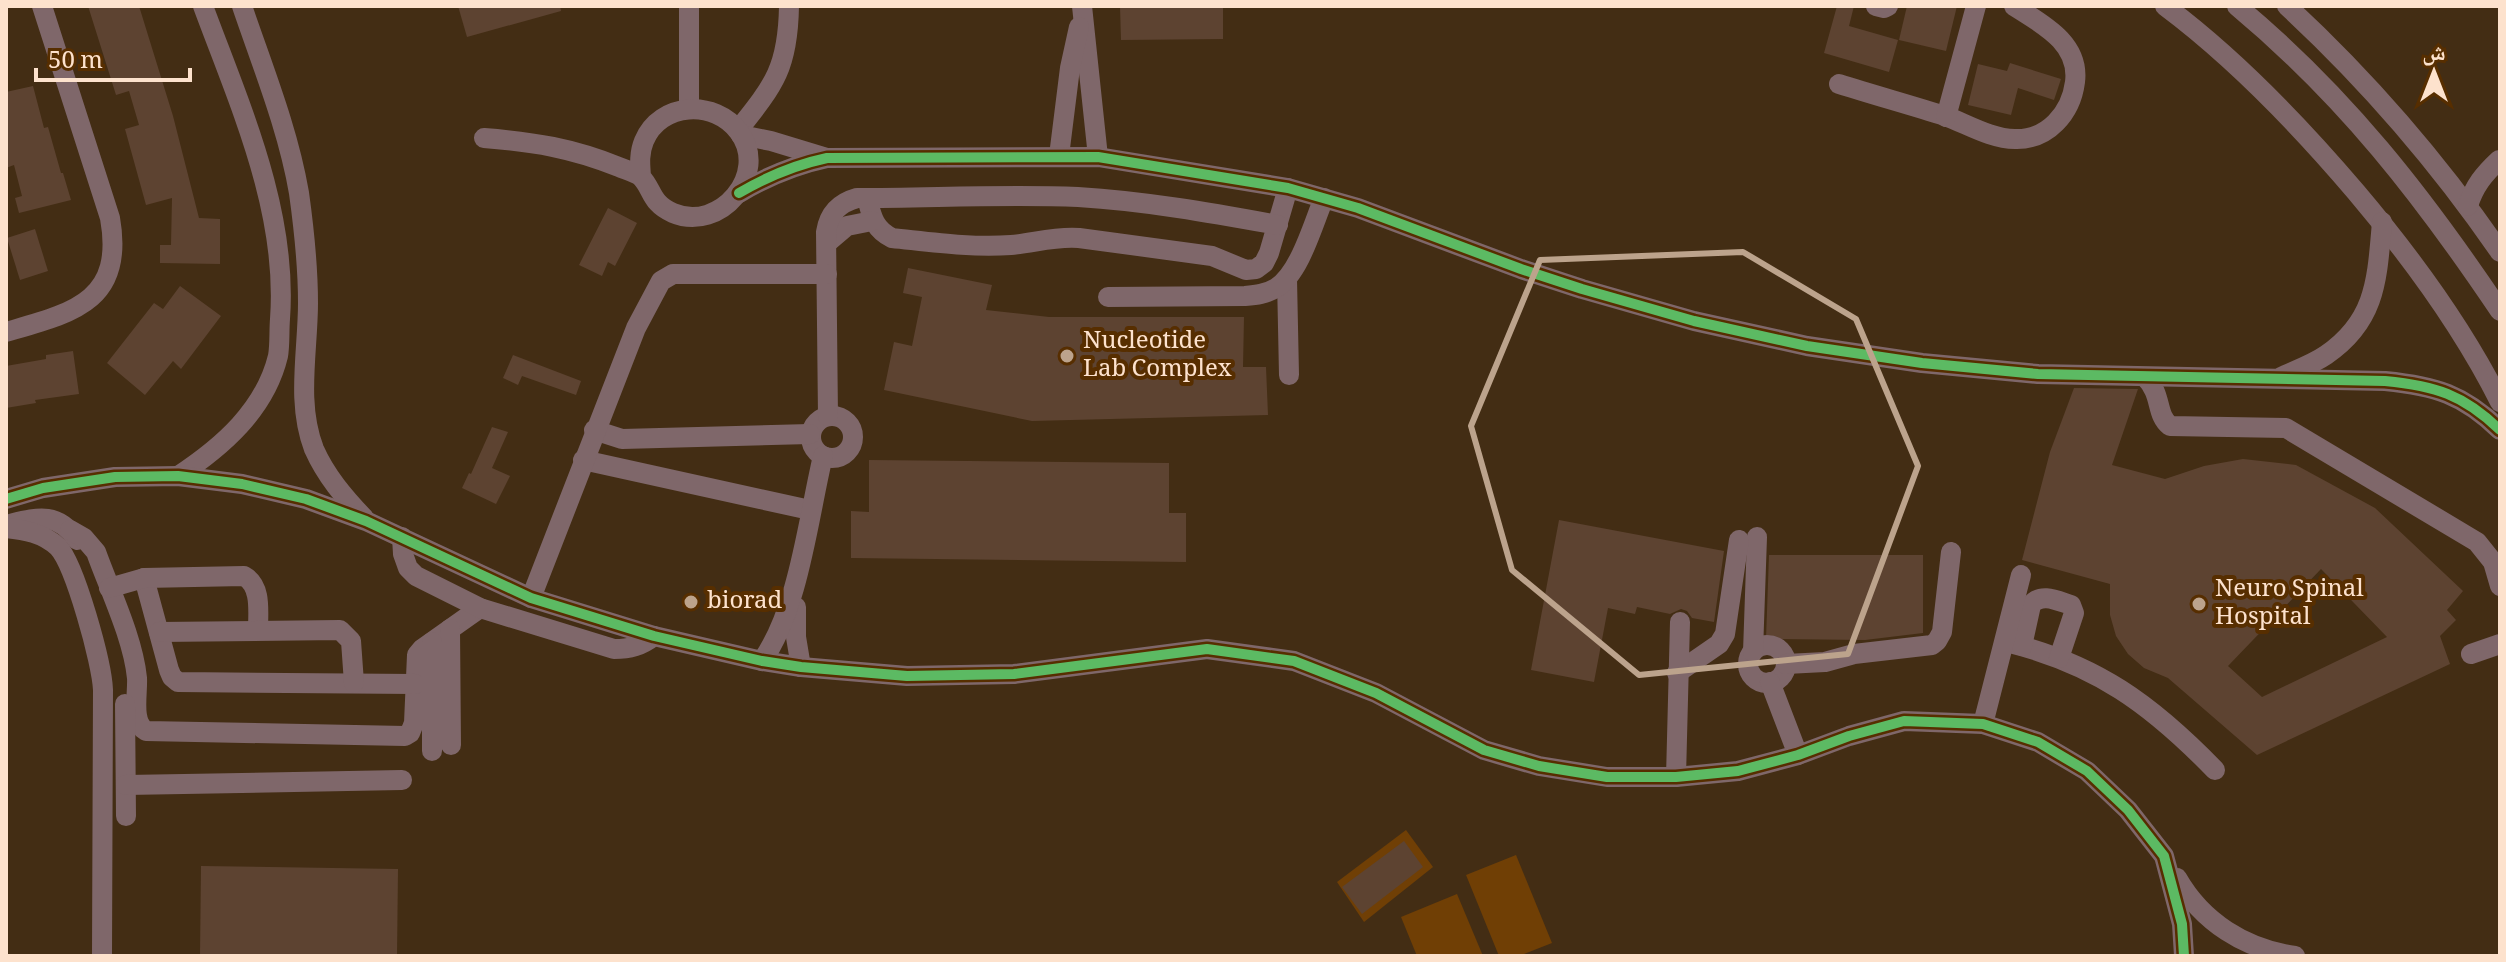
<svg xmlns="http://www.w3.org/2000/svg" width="2506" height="962" viewBox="0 0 2506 962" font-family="Georgia,'Noto Naskh Arabic',serif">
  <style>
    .green { fill: #703f05 }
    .building { fill: #5d4331; fill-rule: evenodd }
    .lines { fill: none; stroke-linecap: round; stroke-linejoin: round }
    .minor { stroke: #7f676a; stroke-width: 20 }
    .cycleway-casing { stroke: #572e00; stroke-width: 15 }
    .cycleway { stroke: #5cba63; stroke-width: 10 }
    .marked { fill: none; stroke: #bca38c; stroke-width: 6; stroke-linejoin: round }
    .poi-dot { fill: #bca38c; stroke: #572e00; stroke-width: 3 }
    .labels { text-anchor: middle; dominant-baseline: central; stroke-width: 8; stroke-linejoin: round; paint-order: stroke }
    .poi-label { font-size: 24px; fill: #fde2cd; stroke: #572e00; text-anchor: start }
  </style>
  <rect width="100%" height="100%" fill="#432d14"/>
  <g class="green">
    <polygon points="1406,830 1433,867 1364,922 1337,882"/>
    <polygon points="1516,855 1552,943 1519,956 1499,956 1466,875"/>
    <polygon points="1457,894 1483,956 1417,956 1401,917"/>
  </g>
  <g class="building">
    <polygon points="88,6 139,6 173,116 199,218 220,219 220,264 160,263 160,245 171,245 172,198 146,205 125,129 139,125 129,91 116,95"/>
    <polygon points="458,6 560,6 561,11 467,37"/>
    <polygon points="1120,6 1223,6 1223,39 1121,40"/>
    <polygon points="1837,6 1854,6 1849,26 1898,40 1889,72 1824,53"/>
    <polygon points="1907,6 1957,6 1946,51 1899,40"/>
    <polygon points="2010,63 2061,79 2054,100 2018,88 2011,115 1968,105 1978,64 2007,71"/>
    <polygon points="33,86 44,128 48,127 61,173 63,173 71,200 19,213 15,198 22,196 14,165 6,168 6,92"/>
    <polygon points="608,208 637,223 615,266 608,262 602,276 579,265"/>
    <polygon points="35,229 48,271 20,280 7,238"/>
    <polygon points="908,268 992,285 986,310 1049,317 1244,317 1243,367 1266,367 1268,415 1032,421 884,390 894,342 912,346 922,297 903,293"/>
    <polygon points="180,286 221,316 181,369 173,361 145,395 107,363 154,303 163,309"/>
    <polygon points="73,351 79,394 35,400 36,403 6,408 6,366 46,359 46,355"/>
    <polygon points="513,355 581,381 576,395 522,376 518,385 503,378"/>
    <path d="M2074,388L2138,389L2112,465L2165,479L2204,466L2243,459L2296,465L2375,508L2463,591L2447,610L2456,620L2440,636L2450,664L2257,755L2168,678L2144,668L2128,654L2116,636L2110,615V584L2022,560L2050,452ZM2321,569L2387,637L2262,697L2228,666Z"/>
    <polygon points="492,427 508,432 492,468 510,476 496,504 462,488 469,473 471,474"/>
    <polygon points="869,460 1169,463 1169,513 1186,513 1186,562 851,558 851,511 869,512"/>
    <polygon points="1559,520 1724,551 1714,622 1692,618 1687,611 1681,609 1670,614 1637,607 1635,614 1608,608 1594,682 1531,670"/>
    <polygon points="1769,555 1923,555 1923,633 1865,640 1766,639"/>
    <polygon points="1404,841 1423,867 1362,914 1342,887"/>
    <polygon points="201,866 398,869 397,956 200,956"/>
  </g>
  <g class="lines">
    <g class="minor">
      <path d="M242,6C263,68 288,129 299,193C304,229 308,267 308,303C308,351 296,403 314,449C326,476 344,497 364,518"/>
      <polyline points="1082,6 1098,157"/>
      <polyline points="1876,6 1884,8 1888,6"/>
      <path d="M2165,6C2236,59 2299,125 2356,192C2411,257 2462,326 2500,402"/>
      <path d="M2237,6C2345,96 2422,195 2500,311"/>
      <path d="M2287,6C2367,80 2438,162 2500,252"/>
      <path d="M1839,84C1874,95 1910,105 1945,116C1967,124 1991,139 2015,139C2048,140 2071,113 2075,82C2080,43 2042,24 2014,6"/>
      <polyline points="689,108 689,6"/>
      <polyline points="1946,117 1976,6"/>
      <path d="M738,130C775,84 788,67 789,6"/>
      <polyline points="741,135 771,141 827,158"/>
      <path d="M484,138C534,142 572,148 619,167C626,170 637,173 641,177C653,189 650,203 673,213C720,233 770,174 739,132C715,99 660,102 644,141C639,153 640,164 641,176"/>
      <polyline points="1059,156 1070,68 1079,27"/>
      <path d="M739,193C768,176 794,165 827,158L1098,157L1288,188L1358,208L1521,269L1582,289L1694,321L1807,346L1922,363L2038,374L2385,381C2435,386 2463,394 2500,430"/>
      <path d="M867,198C872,217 874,229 892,238C931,242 972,248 1011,245C1034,243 1055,236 1079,238L1212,256L1246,270L1256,269L1264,263L1269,253L1288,188"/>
      <path d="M2468,206C2474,186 2484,174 2499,160"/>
      <polyline points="827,243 847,226 872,221"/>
      <polyline points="1287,279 1289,375"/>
      <path d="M1108,297L1245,296C1256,295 1266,294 1276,288C1300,273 1313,224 1324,198"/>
      <path d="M6,332C72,313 125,302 110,218L42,6"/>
      <path d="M2145,377C2163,395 2155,414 2170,426L2286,428L2477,542L2493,562L2500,586"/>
      <path d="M2281,377C2296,370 2313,364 2326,355C2377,320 2377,278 2382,222"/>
      <circle cx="832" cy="437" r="21"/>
      <path d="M828,416L826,232C829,213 839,203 857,198C931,198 1005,194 1078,197C1145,201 1212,213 1278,225"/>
      <polyline points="594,430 622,439 810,434"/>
      <polyline points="583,460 810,510"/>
      <path d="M178,476C222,447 265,410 278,356C280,345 279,331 280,319C288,211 240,106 203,6"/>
      <polyline points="6,499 43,488 115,477 178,476 242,484 306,499 366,521 531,598 654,636 762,661 801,667 907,676 1014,674 1207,649 1294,661 1376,693 1484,750 1539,766 1607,777 1676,777 1738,771 1798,755 1849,736 1904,721 1983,724 2038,742 2087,771 2128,810 2164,856 2182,924 2184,956"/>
      <path d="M10,524C39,517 58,512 77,540"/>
      <path d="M6,528C25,530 43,533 58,547C75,565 102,663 103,690L102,956"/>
      <path d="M70,530L84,538L96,552C110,591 133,638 137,678C138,694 131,722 146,731L405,736L410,733L414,723L417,655L422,649L480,608"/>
      <path d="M402,537L403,554L408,568L416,576L480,608L614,649C630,649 641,646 654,636"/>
      <polyline points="144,578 169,670 172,677 178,682 415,684"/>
      <path d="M109,588L144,578L244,576C262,586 258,612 258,630"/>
      <polyline points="531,598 636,328 661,281 673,274 827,274"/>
      <polyline points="796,607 796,637 801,667"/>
      <polyline points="450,629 451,745"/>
      <polyline points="159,632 340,630 351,641 354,683"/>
      <path d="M2006,642C2096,664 2151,704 2215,770"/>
      <circle cx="1767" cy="664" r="19"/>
      <path d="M2022,646L2031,605C2041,592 2058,601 2071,605L2074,613L2059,658"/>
      <polyline points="1753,652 1757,537"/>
      <polyline points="2471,654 2500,644"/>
      <path d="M762,661C799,608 808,519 823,456"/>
      <polyline points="1786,664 1825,662 1854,654 1932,645 1937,641 1942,632 1951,552"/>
      <polyline points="1677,673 1719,644 1725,634 1739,540"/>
      <polyline points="1770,682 1798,755"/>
      <polyline points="125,704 126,816"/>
      <polyline points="1983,724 2021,575"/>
      <polyline points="432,751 432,642"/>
      <polyline points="1676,777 1680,622"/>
      <polyline points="126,785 402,780"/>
      <path d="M2177,878C2202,922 2245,949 2295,956"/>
    </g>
    <defs>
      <g id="cycleway">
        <path d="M739,193C768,176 794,165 827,158L1098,157L1288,188L1358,208L1521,269L1582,289L1694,321L1807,346L1922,363L2038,374L2385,381C2435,386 2463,394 2500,430"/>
        <polyline points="6,499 43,488 115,477 178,476 242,484 306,499 366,521 531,598 654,636 762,661 801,667 907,676 1014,674 1207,649 1294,661 1376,693 1484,750 1539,766 1607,777 1676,777 1738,771 1798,755 1849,736 1904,721 1983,724 2038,742 2087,771 2128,810 2164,856 2182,924 2184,956"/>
      </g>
    </defs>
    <use href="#cycleway" class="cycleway-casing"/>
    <use href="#cycleway" class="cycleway"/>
  </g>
  <path class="marked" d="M1743,252L1856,319L1918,466L1848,654L1639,675L1512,570L1471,426L1540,260Z"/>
  <g class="poi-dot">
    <circle cx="1067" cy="356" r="8"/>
    <circle cx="691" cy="602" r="8"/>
    <circle cx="2199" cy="604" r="8"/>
  </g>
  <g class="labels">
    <g class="poi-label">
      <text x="1083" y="342">Nucleotide<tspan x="1083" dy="28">Lab Complex</tspan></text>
      <text x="2215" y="590">Neuro Spinal<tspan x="2215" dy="28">Hospital</tspan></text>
      <text x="707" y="602">biorad</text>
    </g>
  </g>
  <rect width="2506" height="962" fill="none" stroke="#fde2cd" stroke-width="16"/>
  <g transform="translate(2434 72)" stroke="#572e00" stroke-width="6" paint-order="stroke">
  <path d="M0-6L14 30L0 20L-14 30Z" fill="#fde2cd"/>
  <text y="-12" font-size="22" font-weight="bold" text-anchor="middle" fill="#fde2cd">ش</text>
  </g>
  <path d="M36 68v12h154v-12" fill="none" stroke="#fde2cd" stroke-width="4"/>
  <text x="48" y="68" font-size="24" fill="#fde2cd" stroke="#572e00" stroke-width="6" paint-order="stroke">50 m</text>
</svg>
